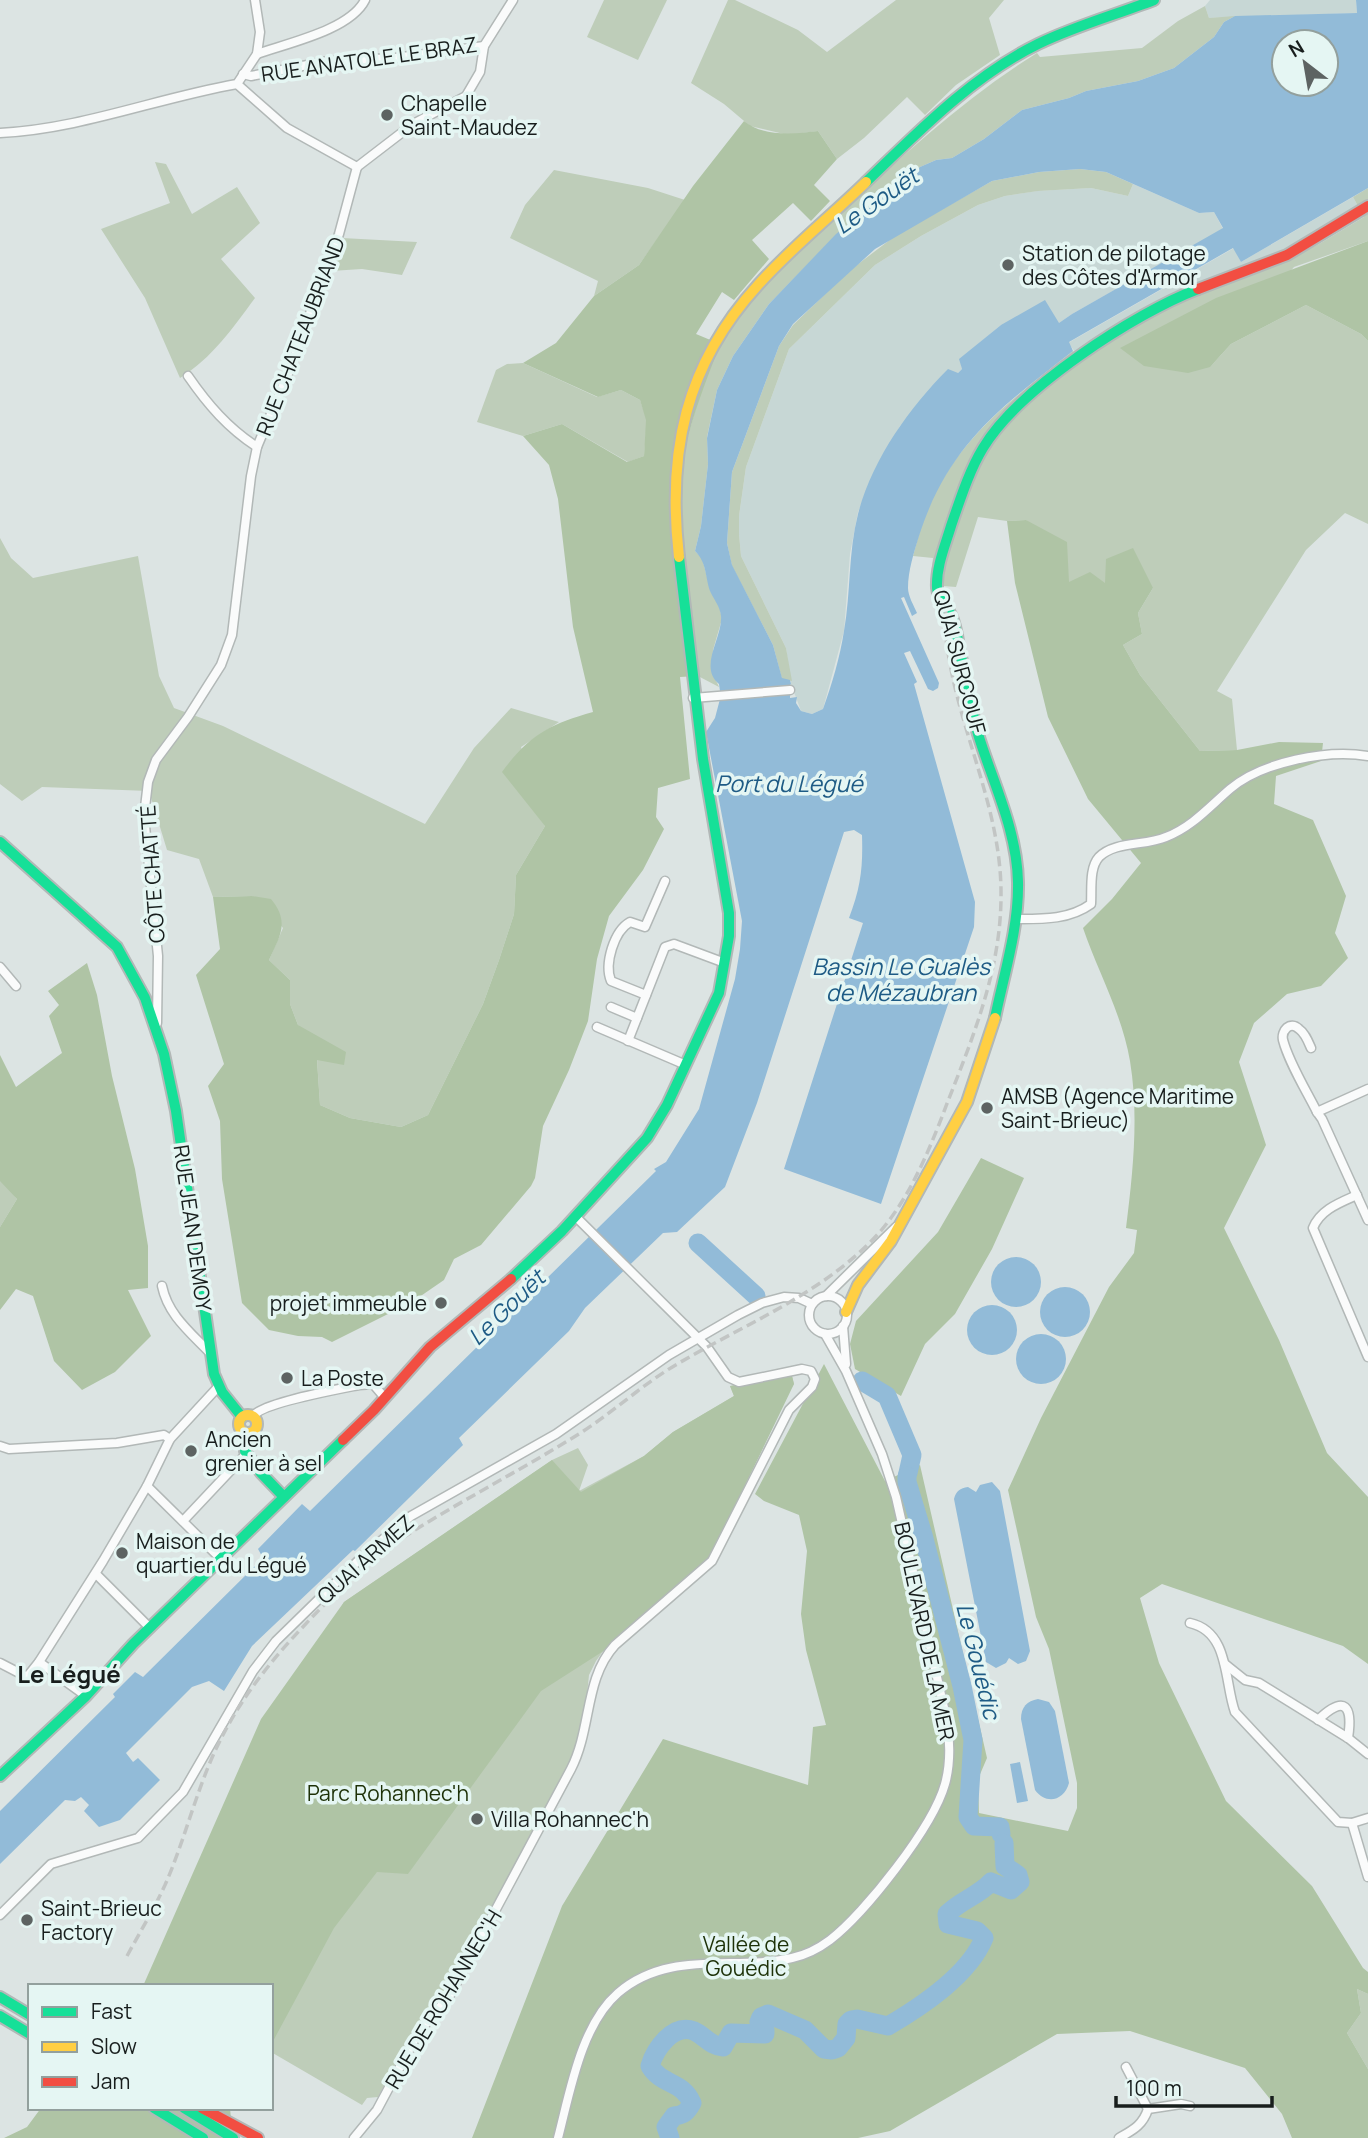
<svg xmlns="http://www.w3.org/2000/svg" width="1368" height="2138" viewBox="0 0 1368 2138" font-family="Manrope,sans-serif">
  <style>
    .built { fill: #c7d7d5 }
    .green { fill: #becdb9 }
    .forest { fill: #afc4a5 }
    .water { fill: #92bbd8; fill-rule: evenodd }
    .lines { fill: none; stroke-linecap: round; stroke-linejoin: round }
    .river { stroke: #92bbd8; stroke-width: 19 }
    .street-casing { stroke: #b2b8b7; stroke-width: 11 }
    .fast-casing { stroke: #b2b8b7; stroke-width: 14 }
    .slow-casing { stroke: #b2b8b7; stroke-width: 14 }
    .jam-casing { stroke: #b2b8b7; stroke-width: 14 }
    .street { stroke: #fafbfb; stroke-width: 8 }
    .fast { stroke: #16e098; stroke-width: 10 }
    .slow { stroke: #ffcf43; stroke-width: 10 }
    .jam { stroke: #f24e42; stroke-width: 10 }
    .rail { stroke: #c2c5c4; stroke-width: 3.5; stroke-dasharray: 10 5; stroke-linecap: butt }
    .poi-dot { fill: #5d6362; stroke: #e5f6f3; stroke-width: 2.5 }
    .labels { text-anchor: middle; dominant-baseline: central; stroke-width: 7; stroke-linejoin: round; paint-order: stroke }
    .street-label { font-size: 21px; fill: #181e1d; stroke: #e5f6f3 }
    .poi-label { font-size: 21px; fill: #181e1d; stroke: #e5f6f3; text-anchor: start }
    .park-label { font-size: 21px; fill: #1d3107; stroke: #e5f6f3 }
    .water-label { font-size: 23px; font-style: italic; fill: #1e5b85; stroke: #e5f6f3 }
    .quarter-label { font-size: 24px; font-weight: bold; fill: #181e1d; stroke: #e5f6f3 }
  </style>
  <rect width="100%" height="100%" fill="#dce4e3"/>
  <g class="built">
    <polygon points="1210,0 1356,0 1357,13 1209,18 1205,6"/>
    <polygon points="1133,184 1199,213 1214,212 1223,229 1072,314 1058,324 1001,325 960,359 962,369 900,426 877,468 858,512 850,554 844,631 823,709 812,714 801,711 791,684 786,648 741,556 739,534 739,516 746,467 789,349 875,265 921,236 978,205 1005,196 1037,191 1091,188 1128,196"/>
    <polygon points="1353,197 1364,217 1319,244 1081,359 1068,343 1234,248 1241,262"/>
  </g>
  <g class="green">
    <polygon points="604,0 667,0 638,60 587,37"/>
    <polygon points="728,0 735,0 798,30 827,52 896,0 1004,0 989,18 1000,55 956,85 925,115 907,97 864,138 837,159 818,131 788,135 750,126 724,104 691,83"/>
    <path d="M1205,6L1209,18L1235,16L1224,22L1214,37L1174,68L1138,81L1086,91L1069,98L1022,110L984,139L952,158L936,160L920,167L906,181L892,187L837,234L769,304L733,356L717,390L707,437L708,464L701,526L695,551L702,558L711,592L719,605L722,619L713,650L712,672L719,687L698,676C691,610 672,514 685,450C691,421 711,354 727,331C759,285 804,247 844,209C906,153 966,97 1037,53L1040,57L1142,48L1178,21Z"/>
    <path d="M155,162L166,164L192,214L237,187L260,223L221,259L255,298C233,328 212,358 180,378L145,298L101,229L170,203Z"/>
    <polygon points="1080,169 1106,172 1133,184 1128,196 1091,188 1038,191 1005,196 978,205 921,236 875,265 789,349 746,467 739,516 739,534 741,556 786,648 792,681 782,679 773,645 732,566 727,543 732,472 779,346 793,325 849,271 895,236 992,181 1039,172"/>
    <polygon points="554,170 648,188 685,200 639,265 594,296 598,281 510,238 525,205"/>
    <path d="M1368,188V241L1294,267L1210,367L1231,344L1306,305L1361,334L1368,341V524L1345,513L1306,550L1217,691L1232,699L1237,750L1200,751L1140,675L1123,645L1142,634L1138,613L1153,588L1069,582L1026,520L1007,521L978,517L956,587L930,585L933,558L913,556C918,539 922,520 930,504C961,435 1015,397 1073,351L1081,359L1165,308L1275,265L1319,244L1364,217L1353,197Z"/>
    <polygon points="342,238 417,242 402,275 362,269 331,271"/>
    <polygon points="523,363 597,397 621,390 640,400 647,420 644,456 628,462 562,424 523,436 477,422 496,370 507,364"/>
    <polygon points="0,538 11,558 33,578 138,556 159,676 174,708 223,726 425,824 474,748 511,708 559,722 521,747 545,826 516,875 514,914 499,960 483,1004 428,1115 401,1127 350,1118 320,1105 317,1059 298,1025 290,1004 290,980 269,960 283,928 252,896 213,897 199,859 167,850 149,791 42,787 22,801 0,784"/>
    <polygon points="1,1179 17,1199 0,1227 0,1181"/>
    <polygon points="792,1376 794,1384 596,1661 589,1675 585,1714 575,1752 449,1988 411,2034 378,2097 367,2098 362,2105 271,2052 271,1986 144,1986 344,1602 552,1460 578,1448 588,1465 579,1491 644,1456 673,1432 734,1396 730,1386"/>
    <polygon points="1357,1989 1368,1994 1368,2069 1347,2033 1361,2013"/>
  </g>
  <g class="forest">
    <path d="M744,121C763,137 794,134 818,131L837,159L814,185L830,201L811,221L793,203L752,240L769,259L734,300L722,292L696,334L720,344C707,379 692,415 685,451C672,517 691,609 698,676L680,677L690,779L658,788L656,817L664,829L643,870L609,916L597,959L588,1021L569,1070L543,1126L535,1178L531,1186L481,1245L454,1259L444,1280L412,1302L332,1342L322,1337L298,1336L269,1330L242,1303L222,1179L220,1121L208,1086L224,1064L196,975L220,949L213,897L252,896L271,899C290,922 280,936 269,960L290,980V1004L298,1025L346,1052L344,1065L317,1060L320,1105L350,1118L401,1127L428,1115L483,1004L499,960L514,914L516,875L545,826L502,772C529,735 550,724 593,712L573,627L558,499L549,465L523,436L562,424L627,462L644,456L646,420L640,400L621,390L598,397L523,363L556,343L594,296L639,265L693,186Z"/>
    <polygon points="1368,241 1368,341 1361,334 1306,305 1231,344 1210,367 1188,373 1144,366 1120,348 1216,298"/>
    <path d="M1026,520L1067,542L1069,582L1090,572L1105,583L1106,559L1133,548L1153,588L1138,613L1142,634L1123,645L1140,675L1200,751L1237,750L1279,742L1323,743L1321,761L1276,776L1274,804L1313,820L1346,896L1335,933L1348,958L1321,986L1287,994L1254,1023L1239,1062L1266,1145L1224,1228L1279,1340L1327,1453L1368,1497V1664L1343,1646L1162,1584L1140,1598L1159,1663L1226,1801L1312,1886L1363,1968L1368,1972V1994L1357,1989L1361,2013L1347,2033L1368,2069V2138H1292L1282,2114L1245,2068L1130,2031L1057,2034L890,2131L858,2138H472L562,1906L663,1739L808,1785L813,1727L826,1725L806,1650L801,1614L807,1551L799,1515L764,1501L755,1494L824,1364L885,1481L920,1465L987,1758L978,1779L979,1813L1068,1831L1077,1808V1783L1049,1649L1036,1617L1008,1490L1041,1418L1109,1287L1134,1253L1137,1230L1126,1228C1133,1172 1139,1116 1130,1061C1122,1014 1098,972 1083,928L1112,899L1141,863L1088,799L1048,717L1015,583L1007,521Z"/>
    <polygon points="87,963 97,995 112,1076 135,1169 148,1246 148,1288 128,1290 151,1336 115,1372 82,1390 54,1361 33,1296 16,1289 0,1310 0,1227 17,1199 0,1181 0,1055 16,1087 62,1053 49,1016 59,1005 48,991"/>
    <polygon points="981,1158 1024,1178 992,1249 955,1314 925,1344 901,1396 855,1369 850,1344 856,1321 938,1232"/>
    <polygon points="792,1376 794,1384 710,1558 605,1650 541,1691 408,1874 377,1872 334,1928 271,2045 271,1986 143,1986 261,1719 344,1602 552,1460 581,1492 644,1456 673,1432 734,1396 730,1386"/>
    <polygon points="41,2108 230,2108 232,2130 221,2138 4,2138 27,2127"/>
  </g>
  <g class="water">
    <path d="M1356,0H1368V188L1241,262L1233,248L1069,342L1073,351C1001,407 948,445 919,536C914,552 908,571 908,588C908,596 914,606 917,613L912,616L904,597L901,598L939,683L938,688L933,691L928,689L910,651L904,653L917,682L914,684L975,902L974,927L881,1204L784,1169L863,923L849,918C861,887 863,867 862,835L854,830L844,832L757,1103L725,1187L677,1232L663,1233L585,1308L569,1331L459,1438L463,1445L355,1551L353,1550L252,1646L224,1691L209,1681L192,1687L126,1753L133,1762L138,1758L160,1780L120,1820L99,1827L84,1811L89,1805L81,1797L75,1801L65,1800L0,1864V1811L115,1697L113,1694L135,1672L143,1677L263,1558L258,1549L302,1504L310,1511L656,1171L654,1169L666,1162L699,1109L735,979L740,949L742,921L706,732L715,718L720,699L790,694V698L797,697L796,703L801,711L812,714L823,709C832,684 840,657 844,631C851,592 848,553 858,514C872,460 909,408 948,369L958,373L962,369L959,359L1001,325L1045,300L1059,323L1072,314L1223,228L1214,212L1199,213L1106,172L1080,169L1039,172L992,181L875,249L793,324L779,346L732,472L727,543L732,565L773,645L782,678L790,680L791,684L789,686L720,691L719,684C698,667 723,637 721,616C720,606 714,600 710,591C705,576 707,563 695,551L701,526L708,464L707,438L717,390L733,356L769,304L836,234L920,167L936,160L952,158L984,139L1022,110L1069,98L1086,91L1138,81L1174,68L1214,37L1224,22L1235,16L1357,13ZM1284,42H1326V84H1284Z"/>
    <circle cx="1016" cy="1282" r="25"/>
    <circle cx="1065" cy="1312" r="25"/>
    <circle cx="992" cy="1330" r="25"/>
    <circle cx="1041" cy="1359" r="25"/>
    <path d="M992,1482L1000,1491L1030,1651L1026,1661L1018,1664L1009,1658L1006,1663L996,1668L986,1662L954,1499C956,1491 960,1488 968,1487L976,1492L980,1485Z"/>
    <path d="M1038,1699L1049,1702L1055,1711L1069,1783C1064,1801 1046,1805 1035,1790L1021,1719C1021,1707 1027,1701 1038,1699Z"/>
    <polygon points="1020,1762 1028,1801 1017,1803 1010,1764"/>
  </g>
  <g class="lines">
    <g class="river">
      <polyline points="698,1243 756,1296"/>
      <polyline points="862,1381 887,1396 912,1455 908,1473"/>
      <polyline points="907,1476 907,1482 923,1535 962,1686 973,1740 968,1817 974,1826 1000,1827 1001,1834"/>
      <path d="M670,2138L666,2127L674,2116C684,2115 687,2112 692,2103C682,2080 662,2086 650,2066C655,2049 673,2023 694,2031C705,2036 710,2046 723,2047L731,2033L765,2034V2030L759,2022L761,2017L768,2014L805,2030L824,2049L832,2050L838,2048L846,2038L847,2024L851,2020L857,2019L888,2026C922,2006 969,1975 984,1938L977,1931L948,1924L947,1914C961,1900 978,1896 991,1882L1011,1890L1020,1882L1018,1875L1005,1866L1004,1843"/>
    </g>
    <defs>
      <g id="street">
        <path d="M257,54C288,43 350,30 365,0"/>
        <polyline points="243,74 251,76 328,61 395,58 484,46"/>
        <polyline points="237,84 287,128 357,167"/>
        <path d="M0,133C81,129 157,98 237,84L257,54L260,32L255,0"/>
        <polyline points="357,167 413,124 466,96 480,72 484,46 513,0"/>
        <path d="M188,376C208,405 228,428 257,447"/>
        <polyline points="693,698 790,690"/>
        <path d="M1015,919C1042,919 1069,920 1091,904C1092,889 1089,868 1099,857C1115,841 1145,846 1166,837C1192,827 1209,807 1230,789C1262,762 1327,749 1368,756"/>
        <polyline points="0,967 16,986"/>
        <path d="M646,995L611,981C604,964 614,931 630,922L645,927L665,881"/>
        <polyline points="611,1007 637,1018"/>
        <polyline points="157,1023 158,956 144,816 148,782 156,760 188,717 221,665 232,635 251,476 257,447 289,371 339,234 357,167"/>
        <polyline points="597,1027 686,1065"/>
        <polyline points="628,1041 665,947 674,944 725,963"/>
        <path d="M1311,1048C1308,1041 1305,1033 1299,1029C1290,1020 1281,1031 1283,1040C1289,1063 1306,1090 1317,1112L1322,1119L1368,1220"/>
        <polyline points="1317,1112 1368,1089"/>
        <path d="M1357,1195C1339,1203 1320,1210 1313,1228L1368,1357"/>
        <path d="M162,1286C168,1315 190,1332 210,1353"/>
        <polyline points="826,1296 896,1227"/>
        <circle cx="828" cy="1315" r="19"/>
        <polyline points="843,1326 846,1364"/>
        <path d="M253,1416C262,1403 339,1389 359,1385L373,1384L385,1398"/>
        <polyline points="0,1446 9,1449 117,1443 164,1435 170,1439"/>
        <polyline points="147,1486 221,1559"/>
        <polyline points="183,1521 247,1453"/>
        <polyline points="96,1574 150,1628"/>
        <path d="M1190,1623C1230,1632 1224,1682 1235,1712L1338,1822L1352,1823L1368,1818"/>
        <polyline points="39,1662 86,1696"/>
        <polyline points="0,1663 27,1677 39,1662 103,1561 147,1486 170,1439 218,1387"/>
        <polyline points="1225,1664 1245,1680 1259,1683 1348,1738 1368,1754"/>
        <path d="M1318,1720C1345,1694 1353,1706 1348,1738"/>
        <polyline points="1352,1823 1368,1877"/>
        <polyline points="0,1915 51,1864 138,1838 183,1792 253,1671 276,1641 364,1555 411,1516 556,1434 669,1355 738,1315 762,1303 784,1297 799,1298 812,1304"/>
        <polyline points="1148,2109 1181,2104 1190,2106"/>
        <path d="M354,2138L377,2110L418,2033L450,1995L571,1769C592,1728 584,1679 615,1645L712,1561L789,1410L812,1387L815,1379L811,1371L802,1369L739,1382L728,1377L707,1347L576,1217"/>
        <path d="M558,2138C570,2092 581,2025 618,1993C669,1949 734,1971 792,1958C806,1955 818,1949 830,1940C865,1913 933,1827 945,1784C951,1763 950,1742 947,1721L896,1497L882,1454L846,1371L825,1334"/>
        <path d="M1119,2138C1133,2130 1143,2125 1148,2109L1126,2067"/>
      </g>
      <g id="fast">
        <path d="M866,182C918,132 971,77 1038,44C1075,26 1115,15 1154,0"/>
        <polyline points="0,842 117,947 145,998 164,1054 176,1111 214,1374 222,1392 242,1417"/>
        <path d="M995,1018C1004,974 1019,927 1018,882C1017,830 993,783 978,734C971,709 967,682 961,657C958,644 957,627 951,615C946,605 938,600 937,588C936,567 945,546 951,526C960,500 969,471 983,448C1018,389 1135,313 1198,289"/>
        <polyline points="511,1279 562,1231 647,1138 667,1105 719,993 729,936 729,913 703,759 679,557"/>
        <polyline points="248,1433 245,1451 261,1473 284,1497"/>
        <polyline points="0,1776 86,1696 133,1644 343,1440"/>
        <polyline points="0,1997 30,2015"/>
        <polyline points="0,2016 30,2034"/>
        <polyline points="154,2108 203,2138"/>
        <polyline points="184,2108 233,2138"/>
      </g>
      <g id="slow">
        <path d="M679,557C667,452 685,365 758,285C791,248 830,217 866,182"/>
        <polyline points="846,1312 858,1285 891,1241 967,1102 995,1018"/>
        <circle cx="248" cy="1424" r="9"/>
      </g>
      <g id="jam">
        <polyline points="1198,289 1287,255 1368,206"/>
        <polyline points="343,1440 374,1410 430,1347 511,1279"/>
        <polyline points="202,2108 258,2138"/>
      </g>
    </defs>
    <use href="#street" class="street-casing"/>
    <use href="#fast" class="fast-casing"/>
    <use href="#slow" class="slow-casing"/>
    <use href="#jam" class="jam-casing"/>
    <use href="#street" class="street"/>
    <use href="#fast" class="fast"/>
    <use href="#slow" class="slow"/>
    <use href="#jam" class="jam"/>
    <path class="rail" d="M127,1956C140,1932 154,1909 165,1885C184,1842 195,1795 215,1751C242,1693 278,1652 322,1607C345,1585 367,1563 393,1544C454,1504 520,1471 582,1432C616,1410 644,1383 679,1363C747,1323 824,1293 878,1234C911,1197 931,1146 948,1101C974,1035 1001,968 1001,896C1002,809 958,730 947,645C944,629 946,611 947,595"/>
  </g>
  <g class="poi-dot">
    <circle cx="387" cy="115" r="7"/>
    <circle cx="1008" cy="265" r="7"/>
    <circle cx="987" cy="1108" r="7"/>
    <circle cx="441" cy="1303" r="7"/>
    <circle cx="287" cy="1378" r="7"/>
    <circle cx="191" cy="1451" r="7"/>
    <circle cx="122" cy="1553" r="7"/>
    <circle cx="477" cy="1819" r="7"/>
    <circle cx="27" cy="1920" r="7"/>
  </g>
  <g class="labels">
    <g class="street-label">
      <text transform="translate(369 59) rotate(-8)">RUE ANATOLE LE BRAZ</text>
      <text transform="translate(300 336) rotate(-69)">RUE CHATEAUBRIAND</text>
      <text transform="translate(960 662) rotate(75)">QUAI SURCOUF</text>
      <text transform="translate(152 874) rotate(-94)">CÔTE CHATTÉ</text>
      <text transform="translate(193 1228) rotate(82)">RUE JEAN DEMOY</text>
      <text transform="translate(365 1559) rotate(-42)">QUAI ARMEZ</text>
      <text transform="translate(925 1631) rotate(78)">BOULEVARD DE LA MER</text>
      <text transform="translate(443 1999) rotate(-59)">RUE DE ROHANNEC'H</text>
    </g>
    <g class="poi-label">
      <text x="401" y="103">Chapelle<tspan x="401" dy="24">Saint-Maudez</tspan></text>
      <text x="1022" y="253">Station de pilotage<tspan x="1022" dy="24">des Côtes d'Armor</tspan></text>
      <text x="1001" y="1096">AMSB (Agence Maritime<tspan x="1001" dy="24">Saint-Brieuc)</tspan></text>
      <text x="427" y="1303" text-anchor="end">projet immeuble</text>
      <text x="301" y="1378">La Poste</text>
      <text x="205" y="1439">Ancien<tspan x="205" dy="24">grenier à sel</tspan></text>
      <text x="136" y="1541">Maison de<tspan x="136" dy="24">quartier du Légué</tspan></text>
      <text x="491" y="1819">Villa Rohannec'h</text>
      <text x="41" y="1908">Saint-Brieuc<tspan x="41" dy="24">Factory</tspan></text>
    </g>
    <g class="park-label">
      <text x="388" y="1793">Parc Rohannec'h</text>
      <text x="746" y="1944">Vallée de<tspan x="746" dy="24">Gouédic</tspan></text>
    </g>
    <g class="water-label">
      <text transform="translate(876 200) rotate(-35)">Le Gouët</text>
      <text x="789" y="783">Port du Légué</text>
      <text x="901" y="966">Bassin Le Gualès<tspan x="901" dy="26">de Mézaubran</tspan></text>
      <text transform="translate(506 1307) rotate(-44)">Le Gouët</text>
      <text transform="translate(979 1661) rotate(76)">Le Gouédic</text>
    </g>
    <g class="quarter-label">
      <text x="69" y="1673">Le Légué</text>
    </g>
  </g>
  <rect x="28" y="1984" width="245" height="126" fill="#e5f6f3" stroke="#93a09d" stroke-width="2"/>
  <rect x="42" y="2007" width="35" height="10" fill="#16e098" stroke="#93a09d" stroke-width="2"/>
  <text x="91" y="2019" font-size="21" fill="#181e1d">Fast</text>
  <rect x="42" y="2042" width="35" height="10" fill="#ffcf43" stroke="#93a09d" stroke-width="2"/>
  <text x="91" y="2054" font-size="21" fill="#181e1d">Slow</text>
  <rect x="42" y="2077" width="35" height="10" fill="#f24e42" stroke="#93a09d" stroke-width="2"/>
  <text x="91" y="2089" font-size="21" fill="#181e1d">Jam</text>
  <g transform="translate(1305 63) rotate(329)"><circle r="33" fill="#e5f6f3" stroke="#93a09d" stroke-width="2"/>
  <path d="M0-5L12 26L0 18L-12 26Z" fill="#5d6362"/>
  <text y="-10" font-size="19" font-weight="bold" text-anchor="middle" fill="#181e1d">N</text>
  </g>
  <path d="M1116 2096v10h156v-10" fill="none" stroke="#181e1d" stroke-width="3.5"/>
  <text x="1126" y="2096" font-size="21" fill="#181e1d" stroke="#e5f6f3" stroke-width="5" paint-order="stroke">100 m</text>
</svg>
